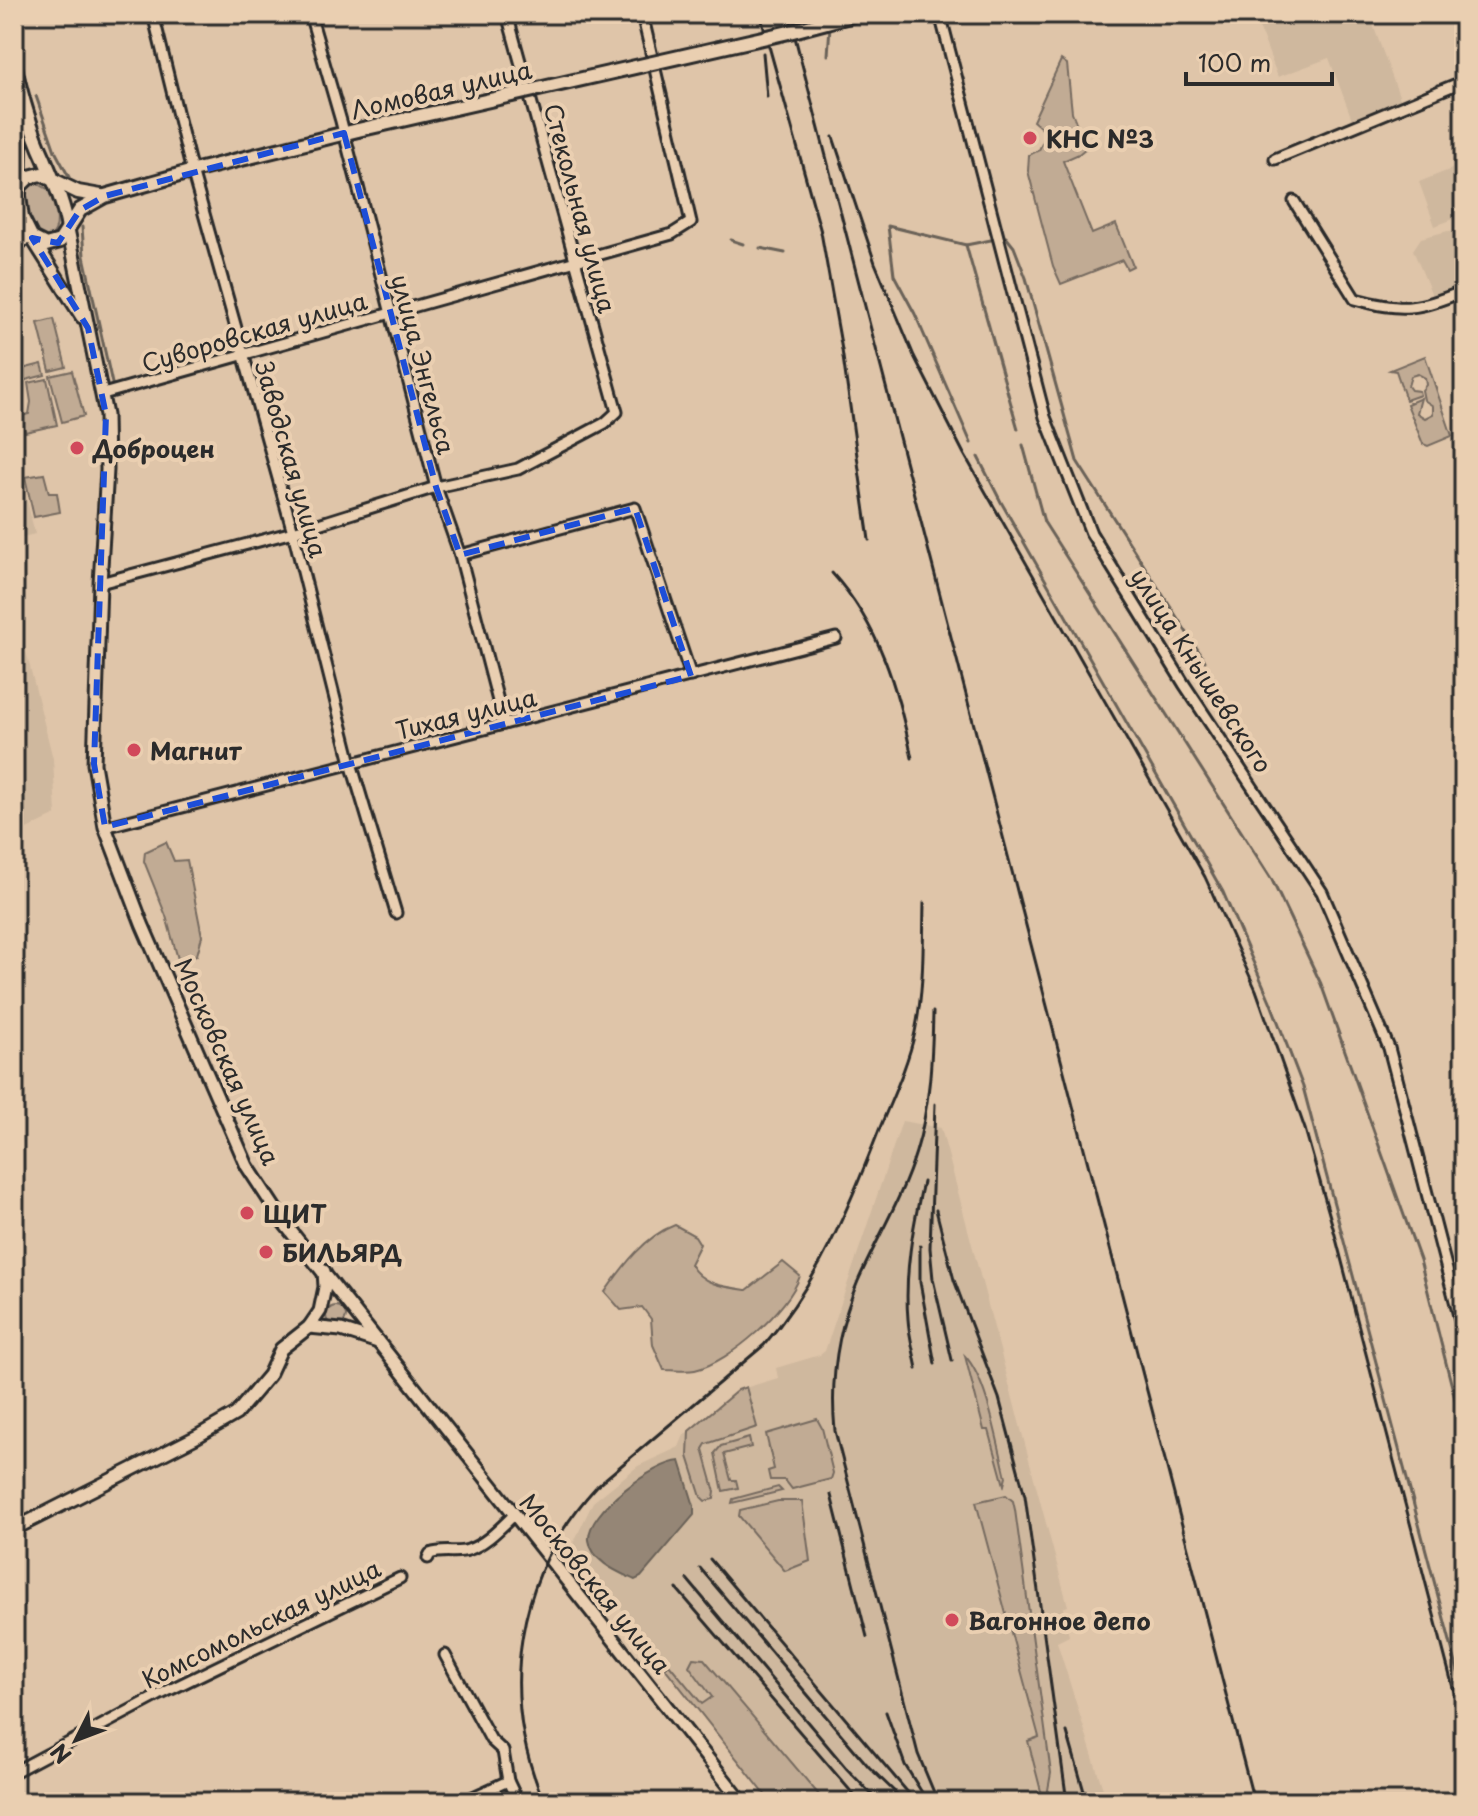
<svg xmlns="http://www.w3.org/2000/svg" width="1478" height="1816" viewBox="0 0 1478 1816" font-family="'Playpen Sans',sans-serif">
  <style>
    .built { fill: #cfb89e }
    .green { fill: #c1ab94; stroke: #766b60; stroke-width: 2 }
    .water { fill: #958676; stroke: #6b6258; stroke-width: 2 }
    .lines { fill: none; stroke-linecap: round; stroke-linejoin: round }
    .stream { stroke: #6b6258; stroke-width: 3 }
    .minor-casing { stroke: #2b2b2b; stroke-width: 15 }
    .tertiary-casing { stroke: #2b2b2b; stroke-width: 17 }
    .secondary-casing { stroke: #2b2b2b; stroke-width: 18 }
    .minor { stroke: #eacfb1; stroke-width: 9 }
    .tertiary { stroke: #eacfb1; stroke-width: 11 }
    .secondary { stroke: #eacfb1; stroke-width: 12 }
    .rail { stroke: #2b2b2b; stroke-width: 3 }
    .secondary-bridge-casing { stroke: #2b2b2b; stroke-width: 18; stroke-linecap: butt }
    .secondary-bridge { stroke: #eacfb1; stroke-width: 12 }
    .marked { fill: none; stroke: #1d4ed8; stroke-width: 6; stroke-dasharray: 16 10; stroke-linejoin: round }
    .poi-dot { fill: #d1495b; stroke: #eacfb1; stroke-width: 3 }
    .labels { text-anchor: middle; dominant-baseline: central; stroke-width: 8; stroke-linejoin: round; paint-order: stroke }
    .street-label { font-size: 24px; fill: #2b2b2b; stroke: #eacfb1 }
    .poi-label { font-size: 24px; font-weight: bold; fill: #2b2b2b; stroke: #eacfb1; text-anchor: start }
  </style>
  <rect width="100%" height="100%" fill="#dfc5a9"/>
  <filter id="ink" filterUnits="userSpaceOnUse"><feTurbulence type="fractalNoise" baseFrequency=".0125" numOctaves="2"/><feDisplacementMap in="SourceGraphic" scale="16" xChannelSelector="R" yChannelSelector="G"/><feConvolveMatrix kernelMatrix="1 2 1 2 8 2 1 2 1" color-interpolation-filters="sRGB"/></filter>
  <g filter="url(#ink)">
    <g class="built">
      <polygon points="1254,14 1351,14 1353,18 1369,14 1402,104 1353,122 1329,58 1278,77"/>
      <polygon points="1464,164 1464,215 1435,226 1419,182"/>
      <polygon points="1448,231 1464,235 1464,283 1432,295 1413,250 1421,238"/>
      <polygon points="14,446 35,534 14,539"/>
      <polygon points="14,603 53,759 56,815 14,835"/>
      <polygon points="902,1121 941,1128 1068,1606 1063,1608 1069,1636 1057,1642 1107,1802 771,1802 659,1659 573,1544 593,1502 638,1466 679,1447 684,1435 738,1390 778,1378 776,1368 820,1355 825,1351"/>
    </g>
    <g class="green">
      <polygon points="1061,60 1067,64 1072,112 1086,148 1079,154 1063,161 1092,234 1116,224 1133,266 1127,269 1122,260 1061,284 1053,266 1028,171 1029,155 1039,150 1047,133 1033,121"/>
      <path d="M37,183L49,190C54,206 64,227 49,238C30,235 23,205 27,188Z"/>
      <polygon points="54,319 66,367 50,371 38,323"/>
      <polygon points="1425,356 1452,436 1428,446 1423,444 1407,404 1421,398 1417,413 1425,418 1433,414 1433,406 1424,400 1422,390 1426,385 1425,378 1418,374 1411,376 1408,386 1411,390 1419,391 1420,395 1406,400 1396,371 1390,370"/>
      <polygon points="42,364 45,375 14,383 14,371"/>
      <polygon points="72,371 84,416 62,422 50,376"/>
      <polygon points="47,379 57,425 25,432 21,416 29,414 31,402 28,383"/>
      <polygon points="44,474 49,493 57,493 60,512 34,517 25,477"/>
      <polygon points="166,842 174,861 187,860 202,936 197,955 178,959 166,916 144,861 145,852"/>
      <path d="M675,1225L695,1236L700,1244L690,1264C702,1285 724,1287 747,1290L783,1262L800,1276C789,1309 730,1362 695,1370C686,1372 674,1370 664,1370L653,1345L651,1319L642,1307L621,1310L605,1292C623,1266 645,1236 675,1225Z"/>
      <circle cx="336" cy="1316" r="10"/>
      <path d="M965,1356C987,1379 998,1445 1006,1477L1004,1485L989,1430H984Z"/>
      <polygon points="746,1387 757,1427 706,1444 703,1449 715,1492 714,1499 705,1501 701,1497 688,1456 689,1431 738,1390"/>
      <polygon points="817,1419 822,1428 833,1473 831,1479 792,1489 785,1480 770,1480 768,1471 774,1469 766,1434"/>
      <polygon points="749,1438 751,1447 724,1454 731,1480 736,1480 738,1488 723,1491 715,1453 721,1446"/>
      <polygon points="778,1487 782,1491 732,1503 733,1499"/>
      <polygon points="1006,1495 1013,1501 1015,1510 1051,1773 1048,1790 1043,1799 1028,1741 1039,1737 976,1502"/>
      <polygon points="778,1501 802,1501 810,1561 785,1571 739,1516 740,1510"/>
      <polygon points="693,1658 704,1659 825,1802 771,1802 665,1668 669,1664 702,1704 712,1697 689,1666"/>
    </g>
    <path class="water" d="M680,1461L694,1506V1515L641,1577L635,1580C618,1572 592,1562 589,1540C586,1512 655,1462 680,1461Z"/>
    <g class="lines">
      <g class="stream">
        <polyline points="828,55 830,26"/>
        <polyline points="36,96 55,151 70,179"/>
        <polyline points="82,227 84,256 113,388"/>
        <polyline points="731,240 743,244"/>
        <polyline points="966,245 1018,429"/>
        <polyline points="760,248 785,253"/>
        <polyline points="971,443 915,314 894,275 888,226 966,245 1006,237 1014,247 1026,278 1077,461 1205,661"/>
        <polyline points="1023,445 1044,522 1272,880 1321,984 1420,1260 1464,1434"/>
        <polyline points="978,457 1001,502 1223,892 1270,1001 1303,1087 1464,1694"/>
      </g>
      <defs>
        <g id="minor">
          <polyline points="153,14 189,160 293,532 351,763 396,913"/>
          <polyline points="310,14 341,121 436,487 460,555 504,724"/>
          <polyline points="940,14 1045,417 1091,533 1184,684 1322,892 1389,1048 1464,1335"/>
          <polyline points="1275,159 1464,81"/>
          <path d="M1294,201L1355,299C1404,312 1416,310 1464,291"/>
          <polyline points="14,245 32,238"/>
          <polyline points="103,394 672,234 691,222 642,14"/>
          <polyline points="460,555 635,508 691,676"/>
          <polyline points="100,583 293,532 436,487 518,469 605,423 617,412 507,14"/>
          <polyline points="105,827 836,638"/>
          <path d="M428,1558L430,1554C443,1549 456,1554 468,1550C486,1544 501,1527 514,1515"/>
          <polyline points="445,1655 491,1740 503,1751 508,1781 518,1802"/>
          <polyline points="14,1772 159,1695 400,1578"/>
          <polyline points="462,1802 508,1781"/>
        </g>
        <g id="tertiary">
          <polyline points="68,229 106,415 107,470 100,583 94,764 105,827 142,924 247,1166 285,1224 742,1802"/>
          <polyline points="32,238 82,317"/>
          <polyline points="309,1327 341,1330 378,1342"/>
          <polyline points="14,1529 196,1437 236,1414 269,1375 281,1349 309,1327 320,1311 325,1287 324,1271"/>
        </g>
        <g id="secondary">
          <path d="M14,63C21,95 30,128 44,158C54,182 64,203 68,229"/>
          <polyline points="21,94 19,196 22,218 32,238 46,245 60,241 80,210 105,196 193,171 358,130"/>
          <polyline points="19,187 29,177 41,174 78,192 101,196"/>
        </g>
      </defs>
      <use href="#minor" class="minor-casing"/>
      <use href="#tertiary" class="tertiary-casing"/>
      <use href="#secondary" class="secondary-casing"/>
      <use href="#minor" class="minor"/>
      <use href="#tertiary" class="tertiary"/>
      <use href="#secondary" class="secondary"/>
      <g class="rail">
        <polyline points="760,14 821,232 842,350 869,540"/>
        <polyline points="789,14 1254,1802"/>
        <polyline points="763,53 767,97"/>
        <polyline points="833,137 875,263 914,356 964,454 1205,877 1256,990 1305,1129 1334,1231 1464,1730"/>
        <path d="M832,573C880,626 898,690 912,758"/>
        <path d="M933,1012C932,1059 930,1107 916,1152C902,1198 877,1238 858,1281C837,1330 830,1379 835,1431L918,1754L938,1802"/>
        <polyline points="935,1104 930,1248 933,1279 952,1360"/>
        <polyline points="936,1210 954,1280 999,1398 1025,1496 1067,1802"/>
        <polyline points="920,1246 920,1282 935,1364"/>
        <path d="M917,1369C914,1352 909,1336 908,1319C904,1273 913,1227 923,1182"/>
        <polyline points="831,1495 867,1637"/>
        <polyline points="710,1559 916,1802"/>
        <polyline points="700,1568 869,1767 897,1794"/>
        <polyline points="687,1579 847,1769 879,1802"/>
        <polyline points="677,1589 860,1802"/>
        <polyline points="886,1712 905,1765 926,1799"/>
        <polyline points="1067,1732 1087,1802"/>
        <path d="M544,1802C497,1692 516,1574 597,1486L764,1345C819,1281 849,1207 879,1130C892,1098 908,1065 915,1032C924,990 923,946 924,903"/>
      </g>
      <defs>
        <polyline id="secondary-bridge" points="358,130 789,32 857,14"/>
      </defs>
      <use href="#secondary-bridge" class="secondary-bridge-casing"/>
      <use href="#secondary-bridge" class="secondary-bridge"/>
    </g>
  </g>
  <path class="marked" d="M344,133L436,487L460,555L635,508L691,676L105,827L94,764L106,415L88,328L32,238L58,243L80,210L105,196Z"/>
  <g class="poi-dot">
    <circle cx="1030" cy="138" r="8"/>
    <circle cx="77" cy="448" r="8"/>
    <circle cx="134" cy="750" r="8"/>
    <circle cx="247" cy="1213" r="8"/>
    <circle cx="266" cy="1252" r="8"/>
    <circle cx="952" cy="1620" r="8"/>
  </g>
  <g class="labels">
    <g class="street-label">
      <text transform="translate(441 89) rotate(-13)">Ломовая улица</text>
      <text transform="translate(581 208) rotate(75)">Стекольная улица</text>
      <text transform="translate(254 331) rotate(-16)">Суворовская улица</text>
      <text transform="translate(424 364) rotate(75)">улица Энгельса</text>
      <text transform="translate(292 459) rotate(74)">Заводская улица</text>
      <text transform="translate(1202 670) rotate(57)">улица Кнышевского</text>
      <text transform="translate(466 713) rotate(-14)">Тихая улица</text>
      <text transform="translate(228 1061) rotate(66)">Московская улица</text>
      <text transform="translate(596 1583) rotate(51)">Московская улица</text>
      <text transform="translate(261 1623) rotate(-26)">Комсомольская улица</text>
    </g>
    <g class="poi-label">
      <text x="1046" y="138">КНС №3</text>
      <text x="93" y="448">Доброцен</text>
      <text x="150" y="750">Магнит</text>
      <text x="263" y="1213">ЩИТ</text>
      <text x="282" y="1252">БИЛЬЯРД</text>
      <text x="968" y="1620">Вагонное депо</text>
    </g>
  </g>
  <rect width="1478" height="1816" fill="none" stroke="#eacfb1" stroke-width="48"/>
  <rect x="24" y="24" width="1430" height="1768" fill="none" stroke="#2b2b2b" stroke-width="3" filter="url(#ink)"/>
  <g transform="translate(76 1740) rotate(228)" stroke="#eacfb1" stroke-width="6" paint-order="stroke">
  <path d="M0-6L14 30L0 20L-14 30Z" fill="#2b2b2b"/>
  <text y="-12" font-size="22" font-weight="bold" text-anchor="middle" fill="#2b2b2b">N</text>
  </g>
  <path d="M1186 72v12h146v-12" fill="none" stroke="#2b2b2b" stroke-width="4"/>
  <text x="1198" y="72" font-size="24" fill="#2b2b2b" stroke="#eacfb1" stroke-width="6" paint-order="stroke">100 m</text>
</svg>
